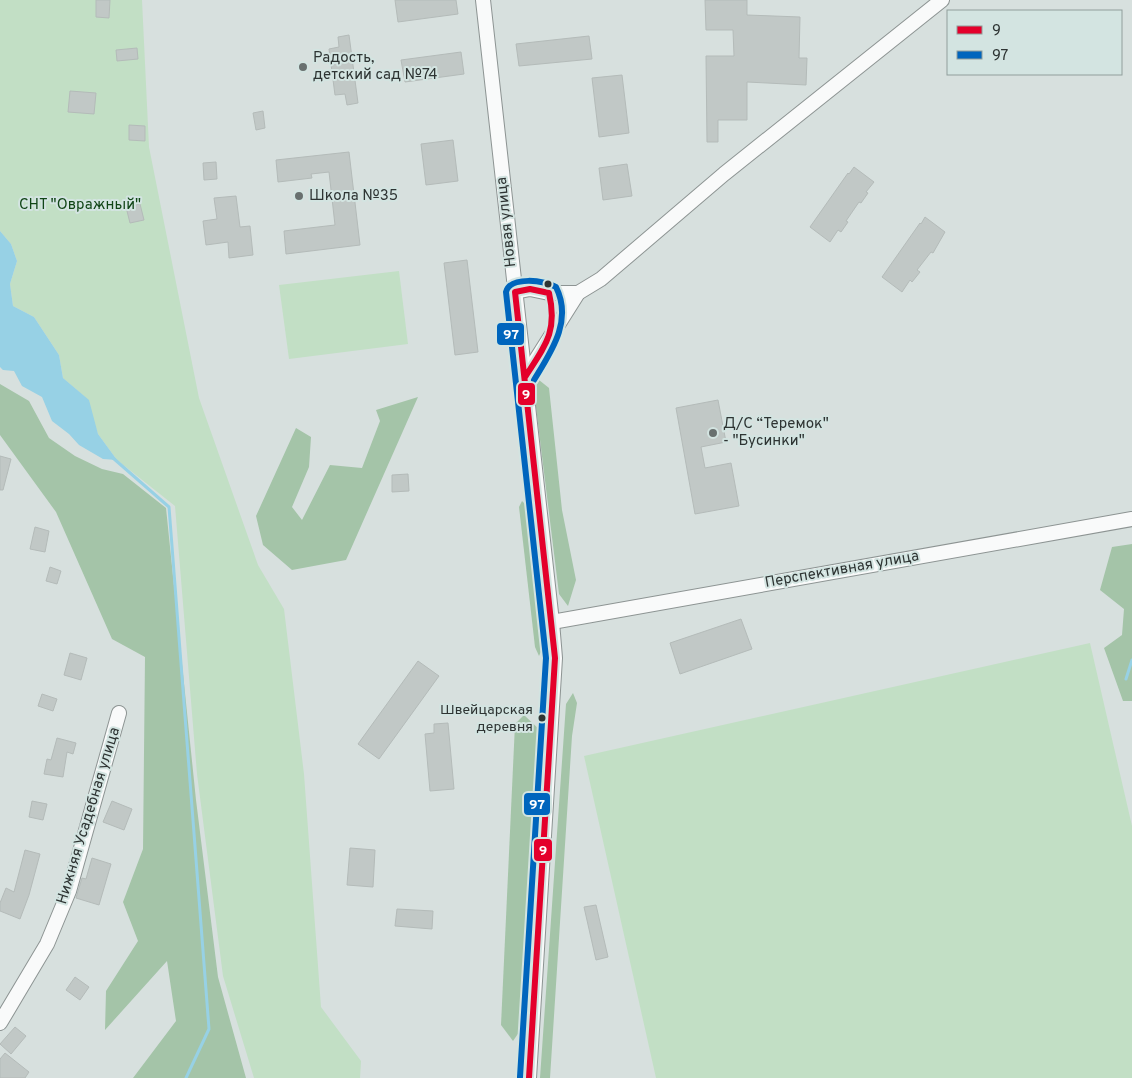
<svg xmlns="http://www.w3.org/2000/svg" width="1132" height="1078" viewBox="0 0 1132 1078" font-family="Overpass,sans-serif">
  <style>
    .green { fill: #c2dfc5 }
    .forest { fill: #a4c4a8 }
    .water { fill: #97d1e5 }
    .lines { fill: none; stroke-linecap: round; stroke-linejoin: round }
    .stream { stroke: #97d1e5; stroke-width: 3 }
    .building { fill: #c1c8c6; stroke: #b4bbb9 }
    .minor-casing { stroke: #8d9493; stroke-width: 16 }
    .minor { stroke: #f9fafa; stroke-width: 14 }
    .bus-1-casing { stroke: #d3e4e1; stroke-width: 10 }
    .bus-2-casing { stroke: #d3e4e1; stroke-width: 10 }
    .bus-1 { stroke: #e4002b; stroke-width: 6 }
    .bus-2 { stroke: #0065bd; stroke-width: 6 }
    .poi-dot { fill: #69706f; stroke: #d3e4e1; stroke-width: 2 }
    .bus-dot { fill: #2e3433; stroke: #d3e4e1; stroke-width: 2 }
    .labels { text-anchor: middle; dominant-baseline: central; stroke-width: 4; stroke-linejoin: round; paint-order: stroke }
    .bus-label { font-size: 14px; fill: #2e3433; stroke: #d3e4e1; text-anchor: end }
    .poi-label { font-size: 15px; fill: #2e3433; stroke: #d3e4e1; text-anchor: start }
    .park-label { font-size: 15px; fill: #114617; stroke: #d3e4e1 }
    .street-label { font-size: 15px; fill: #2e3433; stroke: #d3e4e1 }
    .line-badge { stroke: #d3e4e1; stroke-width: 2 }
    .badge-label { font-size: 14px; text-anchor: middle; font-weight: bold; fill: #fff }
  </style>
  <rect width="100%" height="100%" fill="#d7e0de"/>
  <g class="green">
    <polygon points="0,0 142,0 149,147 199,398 258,565 284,609 304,774 321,1007 361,1061 360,1078 254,1078 223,976 197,774 175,506 117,460 98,434 85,397 63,378 59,355 34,317 13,306 10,284 17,261 11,244 0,231"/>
    <polygon points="399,271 408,344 289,359 279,285"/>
    <polygon points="1090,643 1132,826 1132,1078 656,1078 584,756"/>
  </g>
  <g class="forest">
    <polygon points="539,380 549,388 562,510 576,580 568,606 559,594 534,391"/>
    <polygon points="0,384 29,401 49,438 75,456 102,469 123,474 166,508 196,800 218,977 246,1078 133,1078 176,1021 167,961 105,1030 106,991 138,941 123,902 143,849 145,657 112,639 56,512 0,435"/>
    <polygon points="418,397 346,560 292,570 263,545 256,516 296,428 311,437 309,467 292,507 302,520 330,465 362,468 380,421 376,410"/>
    <polygon points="522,501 528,507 545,643 539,656 535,647 519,507"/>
    <polygon points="1132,544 1132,701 1123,701 1104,648 1122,635 1124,609 1100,590 1112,547"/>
    <polygon points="573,693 577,703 572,736 550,1078 540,1078 566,704"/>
    <polygon points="524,715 542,732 522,1028 513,1041 501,1025 515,724"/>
  </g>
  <polygon class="water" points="0,231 11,244 17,261 10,284 13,306 34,317 59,355 63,378 89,400 98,434 117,460 103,459 79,445 69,434 52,421 42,397 22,386 14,371 3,370 0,367"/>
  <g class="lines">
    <g class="stream">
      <polyline points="113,458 169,507 209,1029 186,1078"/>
      <polyline points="1126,679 1132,660"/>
    </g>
  </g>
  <g class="building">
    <polygon points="96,0 110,0 109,18 96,17"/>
    <polygon points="395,0 456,0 458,14 398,22"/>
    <polygon points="705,0 747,0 747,15 800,17 799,58 807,58 806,85 747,82 747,120 718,120 718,142 707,142 706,56 734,56 733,30 706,30"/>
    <polygon points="349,35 358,103 347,105 345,94 335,95 329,49 339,47 338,37"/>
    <polygon points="589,36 592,59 519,66 516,44"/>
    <polygon points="137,48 138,59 117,61 116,50"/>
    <polygon points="461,52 464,74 405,82 401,60"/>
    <polygon points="622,75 629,133 599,137 592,78"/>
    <polygon points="70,91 96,93 94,114 68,112"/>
    <polygon points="263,111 265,128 256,130 253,113"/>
    <polygon points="129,125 145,126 145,141 129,140"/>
    <polygon points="453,140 458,181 426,185 421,144"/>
    <polygon points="349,152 360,245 286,254 284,231 335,225 329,172 311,174 312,178 278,182 276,160"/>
    <polygon points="216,162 217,179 204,180 203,163"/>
    <polygon points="627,164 632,196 603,200 599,168"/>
    <polygon points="854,167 874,182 866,192 868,193 861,203 859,202 846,221 848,222 841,232 838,230 830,242 810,227 848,173 849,174"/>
    <polygon points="236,196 240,227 250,226 253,255 229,258 228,242 206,245 203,221 217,219 214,198"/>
    <polygon points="140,204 144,220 130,223 126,207"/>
    <polygon points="925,217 945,232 933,253 931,252 917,270 920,272 912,282 910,280 902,292 882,277 920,223 921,224"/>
    <polygon points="467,260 478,352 455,355 444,263"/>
    <polygon points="718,400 726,442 701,447 705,468 731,463 739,506 695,514 676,408"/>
    <polygon points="0,456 11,459 3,490 0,490"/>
    <polygon points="408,474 409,491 392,492 392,475"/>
    <polygon points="35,527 49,531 45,552 30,549"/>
    <polygon points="50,567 61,571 57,584 46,581"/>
    <polygon points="741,619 752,649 680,674 670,643"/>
    <polygon points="70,653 87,658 81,680 64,675"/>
    <polygon points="418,661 439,676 379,759 358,744"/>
    <polygon points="42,694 57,699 53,711 38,706"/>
    <polygon points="448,723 454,789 430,791 425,734 434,733 434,724"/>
    <polygon points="57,738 76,743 73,754 67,752 63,777 44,774 47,759 51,760"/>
    <polygon points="32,801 47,804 43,820 29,817"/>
    <polygon points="112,801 132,809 124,830 103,822"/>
    <polygon points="350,848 375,850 373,887 347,885"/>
    <polygon points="25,850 40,854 29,895 20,919 0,911 0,903 6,888 14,892"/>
    <polygon points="92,858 111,864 99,905 76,898 82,878 86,879"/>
    <polygon points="596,905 608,957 596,960 584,907"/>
    <polygon points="397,909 433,911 432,929 395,926"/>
    <polygon points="75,977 89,987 80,1000 66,990"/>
    <polygon points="15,1027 26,1036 11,1054 0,1044"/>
    <polygon points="5,1053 29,1072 25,1078 0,1078 0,1059"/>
  </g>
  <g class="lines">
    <defs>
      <g id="minor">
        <polyline points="483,0 552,622 555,658 529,1078"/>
        <polyline points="515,292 530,289 549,293 578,293"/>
        <polyline points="525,377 578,293 601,279 724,174 942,0"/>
        <polyline points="552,622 1132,519"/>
        <polyline points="0,1023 47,944 69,891 119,713"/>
      </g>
    </defs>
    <use href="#minor" class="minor-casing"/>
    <use href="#minor" class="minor"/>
    <defs>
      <path id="bus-1" d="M525,377C545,346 558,332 549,293L530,289L515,292L555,658L529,1078"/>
      <path id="bus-2" d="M520,1077L546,658L506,292C510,276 545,280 556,287C573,321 551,352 534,380"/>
    </defs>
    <use href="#bus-1" class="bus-1-casing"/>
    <use href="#bus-2" class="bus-2-casing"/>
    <use href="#bus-1" class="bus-1"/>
    <use href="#bus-2" class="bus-2"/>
  </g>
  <g class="poi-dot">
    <circle cx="303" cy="67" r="5"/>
    <circle cx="299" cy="196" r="5"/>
    <circle cx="713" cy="433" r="5"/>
  </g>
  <g class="bus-dot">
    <circle cx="548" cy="284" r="4.5"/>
    <circle cx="542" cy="718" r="4.5"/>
  </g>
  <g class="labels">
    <g class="bus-label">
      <text x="533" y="710">Швейцарская<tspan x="533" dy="17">деревня</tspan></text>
    </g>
    <g class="poi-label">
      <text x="313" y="58">Радость,<tspan x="313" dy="17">детский сад №74</tspan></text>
      <text x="309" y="196">Школа №35</text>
      <text x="723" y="424">Д/С “Теремок"<tspan x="723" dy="17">- "Бусинки"</tspan></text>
    </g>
    <g class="park-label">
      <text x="80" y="205">СНТ "Овражный"</text>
    </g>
    <g class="street-label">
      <text transform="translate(507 222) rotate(-96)">Новая улица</text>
      <text transform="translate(842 570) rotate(-10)">Перспективная улица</text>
      <text transform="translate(89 816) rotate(-73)">Нижняя Усадебная улица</text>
    </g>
  </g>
  <g class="line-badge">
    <rect x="496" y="322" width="29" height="24" rx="5" fill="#0065bd"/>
    <rect x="517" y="382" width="19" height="24" rx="5" fill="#e4002b"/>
    <rect x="523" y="792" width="28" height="24" rx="5" fill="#0065bd"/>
    <rect x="533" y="838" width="20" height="24" rx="5" fill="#e4002b"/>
  </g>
  <g class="badge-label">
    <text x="511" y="339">97</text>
    <text x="526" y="399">9</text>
    <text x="537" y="809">97</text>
    <text x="543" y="855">9</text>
  </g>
  <rect x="947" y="10" width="175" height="65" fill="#d3e4e1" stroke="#919e9b"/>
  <rect x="957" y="26" width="25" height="8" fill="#e4002b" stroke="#919e9b"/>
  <text x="992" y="35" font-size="15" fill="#2e3433">9</text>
  <rect x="957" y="51" width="25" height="8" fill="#0065bd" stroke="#919e9b"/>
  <text x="992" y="60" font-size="15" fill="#2e3433">97</text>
</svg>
